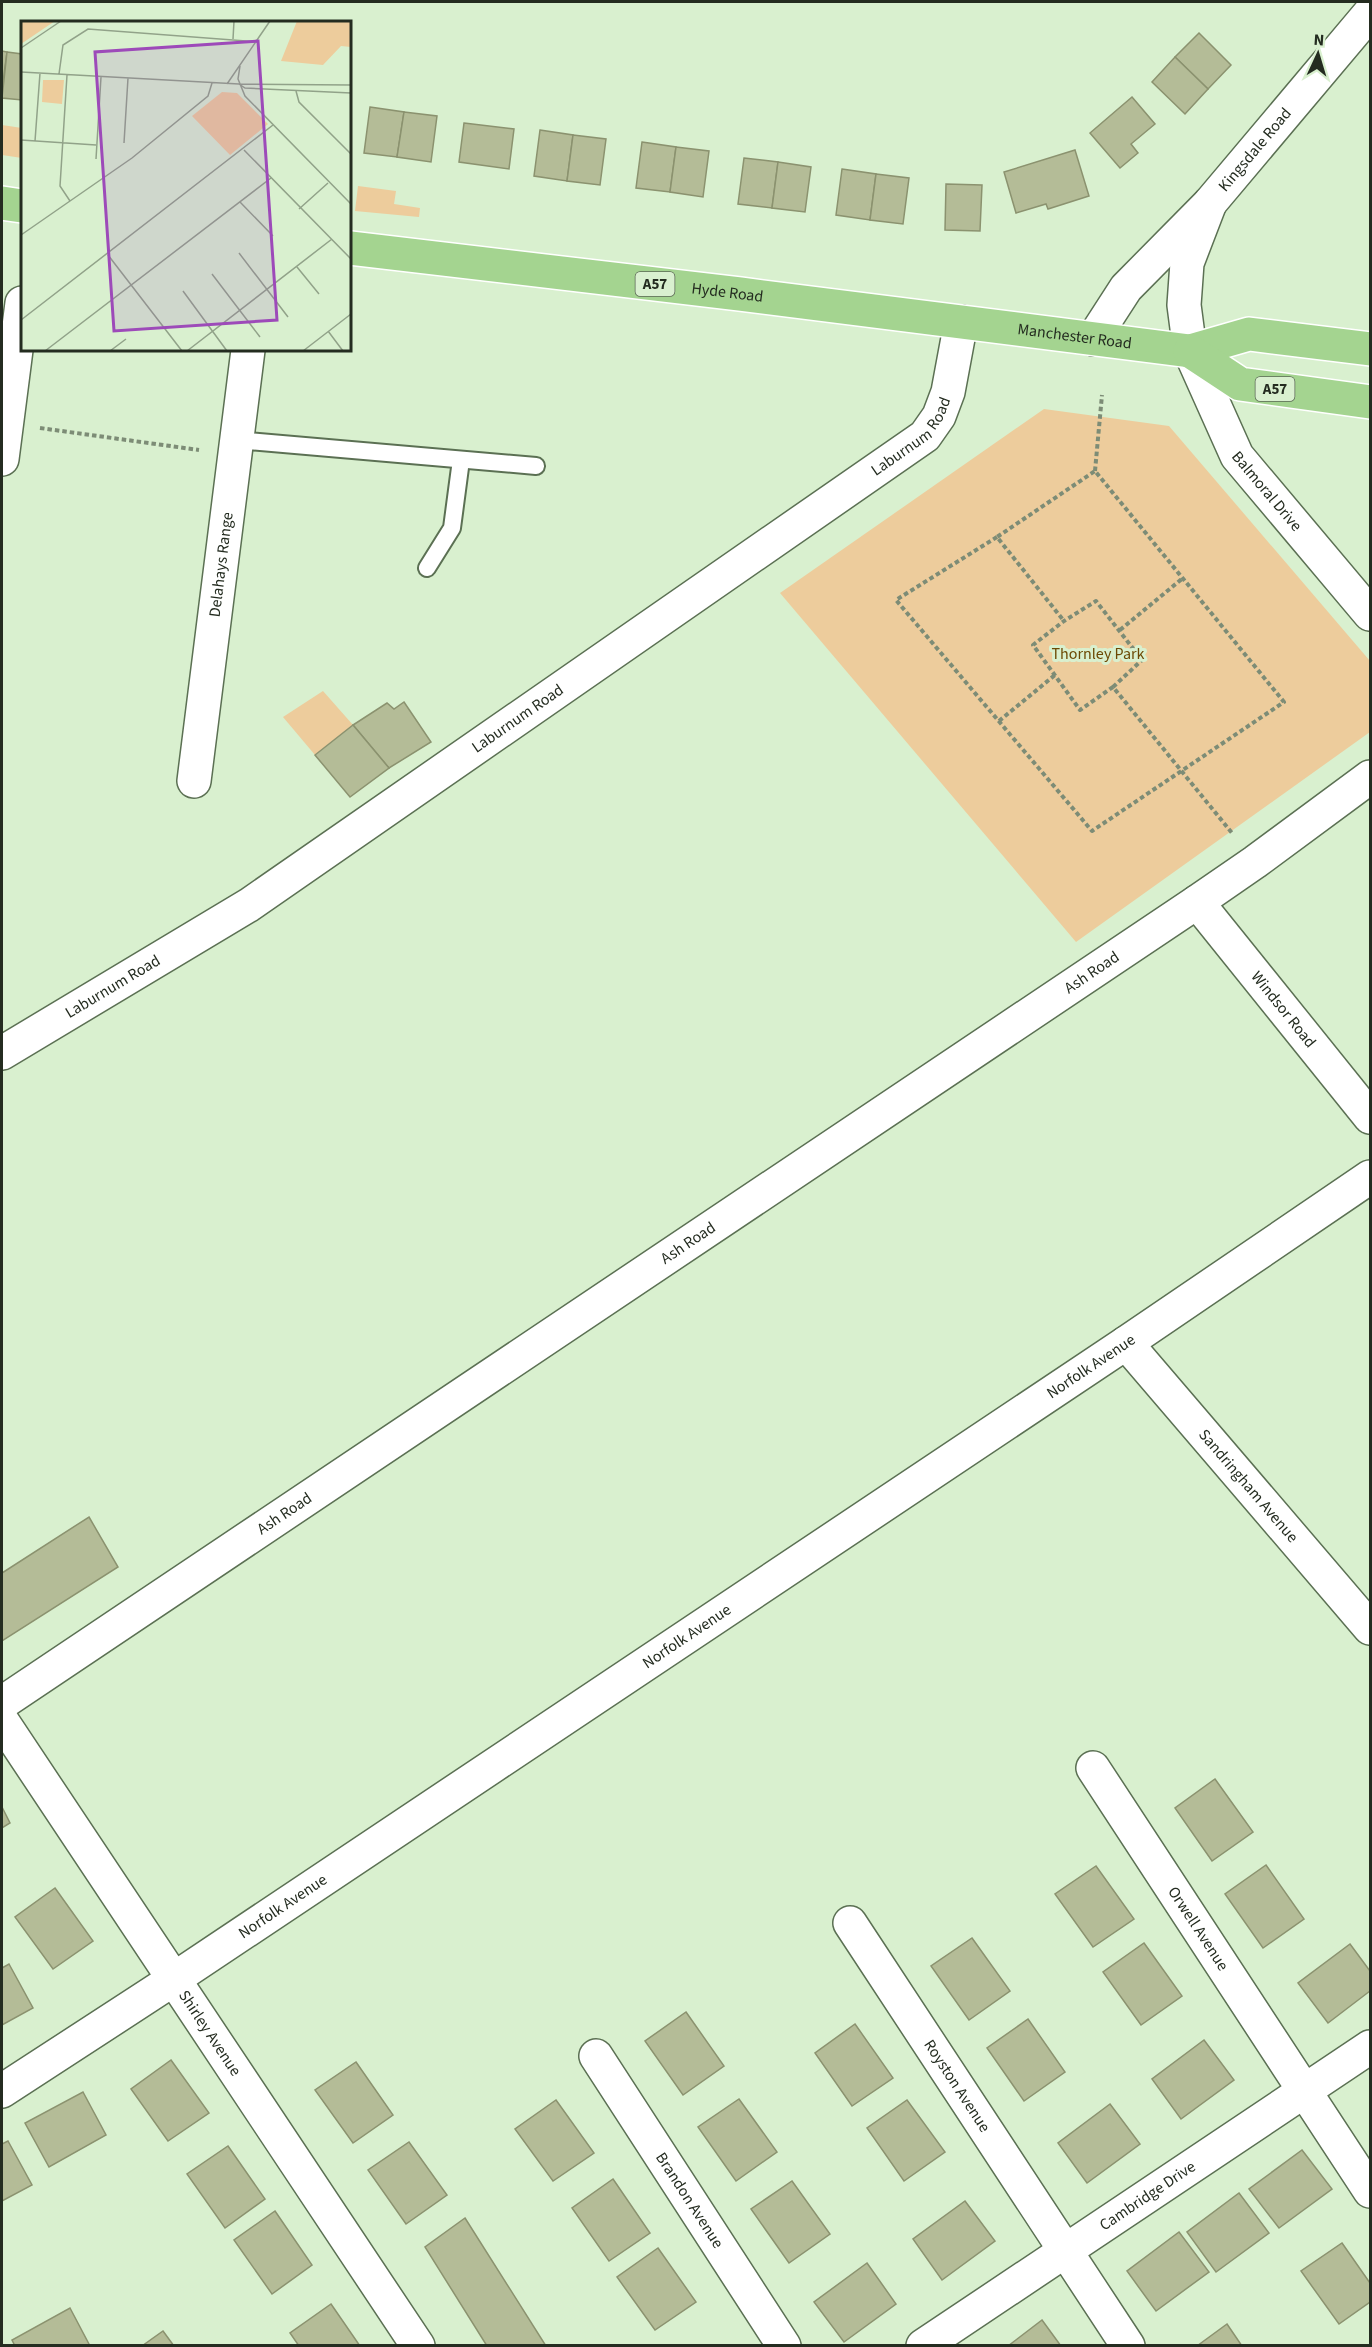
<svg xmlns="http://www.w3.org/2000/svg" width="1372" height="2347" viewBox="0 0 1372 2347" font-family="'Source Sans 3',sans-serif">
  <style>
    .green { fill: #edcc9c }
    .building { fill: #b4bc97; stroke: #8b926f; stroke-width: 1.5 }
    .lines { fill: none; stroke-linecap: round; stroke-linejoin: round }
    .service-casing { stroke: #5b7053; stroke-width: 20 }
    .minor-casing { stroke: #5b7053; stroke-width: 36 }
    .trunk-casing { stroke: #fff; stroke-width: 36 }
    .path { stroke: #7d8c76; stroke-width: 4; stroke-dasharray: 4.5 3; stroke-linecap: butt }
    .service { stroke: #fff; stroke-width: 16 }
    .minor { stroke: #fff; stroke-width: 33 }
    .trunk { stroke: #a4d490; stroke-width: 33 }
    .labels { text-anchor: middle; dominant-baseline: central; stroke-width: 6; stroke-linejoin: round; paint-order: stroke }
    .shield { fill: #d9f0cf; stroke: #5a6754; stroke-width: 1.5 }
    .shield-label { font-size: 15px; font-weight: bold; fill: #242c20 }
    .street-label { font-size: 16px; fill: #242c20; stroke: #d9f0cf }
    .park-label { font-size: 16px; fill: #6c4904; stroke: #d9f0cf }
    .inset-road { fill: none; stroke: #91a289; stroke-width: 1.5 }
    .view { fill: #9d4ab9; fill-opacity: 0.15; stroke: #9d4ab9; stroke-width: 3 }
    .inset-edge { fill: none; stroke: #242c20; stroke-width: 3 }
  </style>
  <rect width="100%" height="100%" fill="#d9f0cf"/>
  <g class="green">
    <polygon points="2,125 22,128 22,158 2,155"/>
    <polygon points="358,186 396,191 394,204 420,208 419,217 355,211"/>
    <polygon points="1044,409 1169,426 1370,661 1370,732 1076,942 780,593"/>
    <polygon points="323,691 353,725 315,755 283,717"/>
  </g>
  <g class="building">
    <polygon points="1199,33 1231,65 1208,89 1175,57"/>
    <polygon points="2,51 7,52 2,89"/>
    <polygon points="7,52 22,54 22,100 2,98"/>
    <polygon points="1175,57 1208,89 1185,114 1152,82"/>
    <polygon points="1132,97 1155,124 1131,144 1138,153 1120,168 1090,133"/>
    <polygon points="370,107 404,112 397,157 364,153"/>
    <polygon points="404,112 437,116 431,162 397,157"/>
    <polygon points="464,123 514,129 509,169 459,162"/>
    <polygon points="540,130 573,135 567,181 534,176"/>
    <polygon points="573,135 606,139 600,185 567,181"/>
    <polygon points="642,142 676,147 670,192 636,188"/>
    <polygon points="676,147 709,151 703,197 670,192"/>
    <polygon points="1075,150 1089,196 1048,209 1046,204 1016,213 1004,172"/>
    <polygon points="744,158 778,162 772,208 738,204"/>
    <polygon points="778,162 811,167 805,212 772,208"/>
    <polygon points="842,169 876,174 870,220 836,215"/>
    <polygon points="876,174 909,178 903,224 870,220"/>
    <polygon points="946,184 982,185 980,231 945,230"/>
    <polygon points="404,702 431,742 389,768 353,725 387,703 394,709"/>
    <polygon points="353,725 389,768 350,797 315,755"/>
    <polygon points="89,1517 118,1567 2,1641 2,1573"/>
    <polygon points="1215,1779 1253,1832 1212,1861 1175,1808"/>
    <polygon points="2,1807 10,1823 2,1828"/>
    <polygon points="1266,1865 1304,1919 1263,1948 1225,1894"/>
    <polygon points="1096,1866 1134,1919 1093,1947 1055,1894"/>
    <polygon points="55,1888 93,1941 53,1969 15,1917"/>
    <polygon points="972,1938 1010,1991 969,2020 931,1966"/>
    <polygon points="1144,1943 1182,1996 1141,2025 1103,1972"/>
    <polygon points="1350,1944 1370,1971 1370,1991 1328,2023 1298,1983"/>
    <polygon points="9,1964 33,2008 2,2025 2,1968"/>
    <polygon points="686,2012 724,2066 683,2095 645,2041"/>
    <polygon points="1028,2019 1065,2072 1024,2101 987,2048"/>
    <polygon points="855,2024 893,2078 852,2106 815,2053"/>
    <polygon points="1204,2040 1234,2080 1181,2119 1152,2079"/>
    <polygon points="171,2060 209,2113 168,2141 131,2089"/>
    <polygon points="356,2062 393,2115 353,2143 315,2090"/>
    <polygon points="83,2092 106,2135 49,2167 25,2123"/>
    <polygon points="739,2099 777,2152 736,2181 698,2127"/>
    <polygon points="556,2100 594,2153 553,2181 515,2129"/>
    <polygon points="907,2100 945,2152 904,2181 867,2128"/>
    <polygon points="1110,2104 1140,2144 1087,2183 1058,2143"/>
    <polygon points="8,2141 32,2185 2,2201 2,2144"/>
    <polygon points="409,2142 447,2195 406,2224 368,2170"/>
    <polygon points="228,2146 265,2199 225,2228 187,2174"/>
    <polygon points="1302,2150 1332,2189 1279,2228 1249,2189"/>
    <polygon points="613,2179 650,2233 609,2261 572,2208"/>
    <polygon points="792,2181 830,2234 789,2263 751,2209"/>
    <polygon points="1239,2193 1269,2233 1216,2272 1187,2232"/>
    <polygon points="965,2201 995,2241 942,2280 913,2239"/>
    <polygon points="275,2211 312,2265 272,2294 234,2240"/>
    <polygon points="465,2218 546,2346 487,2346 425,2247"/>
    <polygon points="1179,2232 1209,2272 1156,2311 1127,2271"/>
    <polygon points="1342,2243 1370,2283 1370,2302 1339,2324 1301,2271"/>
    <polygon points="658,2248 696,2302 655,2330 617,2277"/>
    <polygon points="867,2263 896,2304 844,2342 814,2302"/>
    <polygon points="331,2304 360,2346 299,2346 290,2333"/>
    <polygon points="70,2308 90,2346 15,2346 12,2340"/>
    <polygon points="1042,2320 1061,2346 1008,2346"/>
    <polygon points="1227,2324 1242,2346 1197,2346"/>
    <polygon points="163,2331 174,2346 142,2346"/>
  </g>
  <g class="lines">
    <defs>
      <g id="service">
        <polyline points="236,440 536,466"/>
        <polyline points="427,568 452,528 461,460"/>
      </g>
      <g id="minor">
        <path id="s1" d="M1210,203L1187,263L1184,305L1190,351L1237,456L1370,614"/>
        <path id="s2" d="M1093,339L1126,288L1210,203L1370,13"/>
        <polyline points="2,459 22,303"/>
        <path id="s3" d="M194,781L248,350"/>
        <path id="s4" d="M1197,902L1370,1117"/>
        <path id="s5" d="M2,1053L249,905L925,436L939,416L948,392L961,322"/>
        <path id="s6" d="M1126,1343L1370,1628"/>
        <path id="s7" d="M2,1703L1197,902L1255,862L1370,777"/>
        <path id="s8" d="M2,1721L418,2346"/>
        <path id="s9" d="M1093,1768L1370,2191"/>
        <path id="s10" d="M850,1923L1128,2346"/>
        <path id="s11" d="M596,2056L784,2346"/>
        <path id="s12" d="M2,2091L174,1979L1126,1343L1370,1177"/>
        <path id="s13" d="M923,2346L1370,2047"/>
      </g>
      <g id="trunk">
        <polyline points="2,203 22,206"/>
        <path id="s14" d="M350,248L740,294L1190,351L1249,334L1370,349"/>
        <polyline points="1190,351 1240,384 1370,402"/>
      </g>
    </defs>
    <use href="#service" class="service-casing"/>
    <use href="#minor" class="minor-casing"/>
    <use href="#trunk" class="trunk-casing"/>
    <g class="path">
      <polyline points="40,428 199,450"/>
      <polyline points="1095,471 1102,395"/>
      <polyline points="997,537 896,600 1092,831 1284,702 1095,471 997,537 1064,621"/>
      <polyline points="1120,630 1183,578"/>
      <polyline points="1113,687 1142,660 1096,601 1064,621 1033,645 1080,710 1113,687 1232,833"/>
      <polyline points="999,721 1055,675"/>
    </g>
    <use href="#service" class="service"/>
    <use href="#minor" class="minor"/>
    <use href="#trunk" class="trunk"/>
  </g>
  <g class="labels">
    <g class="shield">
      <rect x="635.5" y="272" width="39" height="24" rx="4.5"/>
      <rect x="1255.5" y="377" width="39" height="24" rx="4.5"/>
    </g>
    <g class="shield-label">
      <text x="655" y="284">A57</text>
      <text x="1275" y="389">A57</text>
    </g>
    <g class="street-label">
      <text stroke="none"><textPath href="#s2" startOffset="250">Kingsdale Road</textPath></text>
      <text stroke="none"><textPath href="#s14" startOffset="380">Hyde Road</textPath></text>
      <text stroke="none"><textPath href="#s14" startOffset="730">Manchester Road</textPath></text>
      <text stroke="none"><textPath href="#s5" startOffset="1101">Laburnum Road</textPath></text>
      <text stroke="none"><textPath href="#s1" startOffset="314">Balmoral Drive</textPath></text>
      <text stroke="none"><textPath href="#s3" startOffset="218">Delahays Range</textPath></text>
      <text stroke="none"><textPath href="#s5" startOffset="615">Laburnum Road</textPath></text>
      <text stroke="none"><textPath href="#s7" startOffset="1312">Ash Road</textPath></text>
      <text stroke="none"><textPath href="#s5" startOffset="129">Laburnum Road</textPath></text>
      <text stroke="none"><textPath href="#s4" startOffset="138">Windsor Road</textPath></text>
      <text stroke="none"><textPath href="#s7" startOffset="826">Ash Road</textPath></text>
      <text stroke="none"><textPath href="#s12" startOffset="1308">Norfolk Avenue</textPath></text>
      <text stroke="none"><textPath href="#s6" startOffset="188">Sandringham Avenue</textPath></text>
      <text stroke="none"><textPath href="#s7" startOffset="340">Ash Road</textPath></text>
      <text stroke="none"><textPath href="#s12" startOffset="822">Norfolk Avenue</textPath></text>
      <text stroke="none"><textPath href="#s12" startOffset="336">Norfolk Avenue</textPath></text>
      <text stroke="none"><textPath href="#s9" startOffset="192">Orwell Avenue</textPath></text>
      <text stroke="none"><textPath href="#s8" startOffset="375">Shirley Avenue</textPath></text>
      <text stroke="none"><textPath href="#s10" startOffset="195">Royston Avenue</textPath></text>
      <text stroke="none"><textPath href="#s13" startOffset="270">Cambridge Drive</textPath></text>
      <text stroke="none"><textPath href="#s11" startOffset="172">Brandon Avenue</textPath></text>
    </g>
    <g class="park-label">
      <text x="1098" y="654">Thornley Park</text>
    </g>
  </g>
  <g transform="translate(21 21)">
    <rect width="330" height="330" fill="#d9f0cf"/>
    <path d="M0,0H34L0,23ZM276,0H330V26L320,25L302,44L260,40ZM22,59H43L41,83L21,81ZM201,71L216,72L247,103L209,134L171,95Z" fill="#edcc9c"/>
    <path class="inset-road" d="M212,18L213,0M0,27L40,0M219,45L217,58L224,75L330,183M0,51L218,63L330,64M38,53L42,24L67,8L237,21M46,54L39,165L49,180M206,63L249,0M218,63L224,67L330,72M275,70L278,81L330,133M0,119L75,124M14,120L19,52M103,122L107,57M223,129L330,238M75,138L80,56M219,181L252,215M278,188L307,162M0,214L111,137L187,75L191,62M218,232L267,296M87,234L161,330M276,246L298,273M191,253L239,316M162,270L206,330M0,299L252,104M307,310L322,330M24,330L250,157M89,330L105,318M166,330L311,218M282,330L330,293"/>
    <path class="view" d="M237,20L256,299L93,310L74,31Z"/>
    <rect width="330" height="330" class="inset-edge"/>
  </g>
  <rect width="1372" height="2347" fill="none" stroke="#242c20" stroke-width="6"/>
  <g transform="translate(1318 54) rotate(4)" stroke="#d9f0cf" stroke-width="4.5" paint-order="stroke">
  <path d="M0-4.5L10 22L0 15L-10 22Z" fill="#242c20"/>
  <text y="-9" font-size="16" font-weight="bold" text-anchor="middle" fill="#242c20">N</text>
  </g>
</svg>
